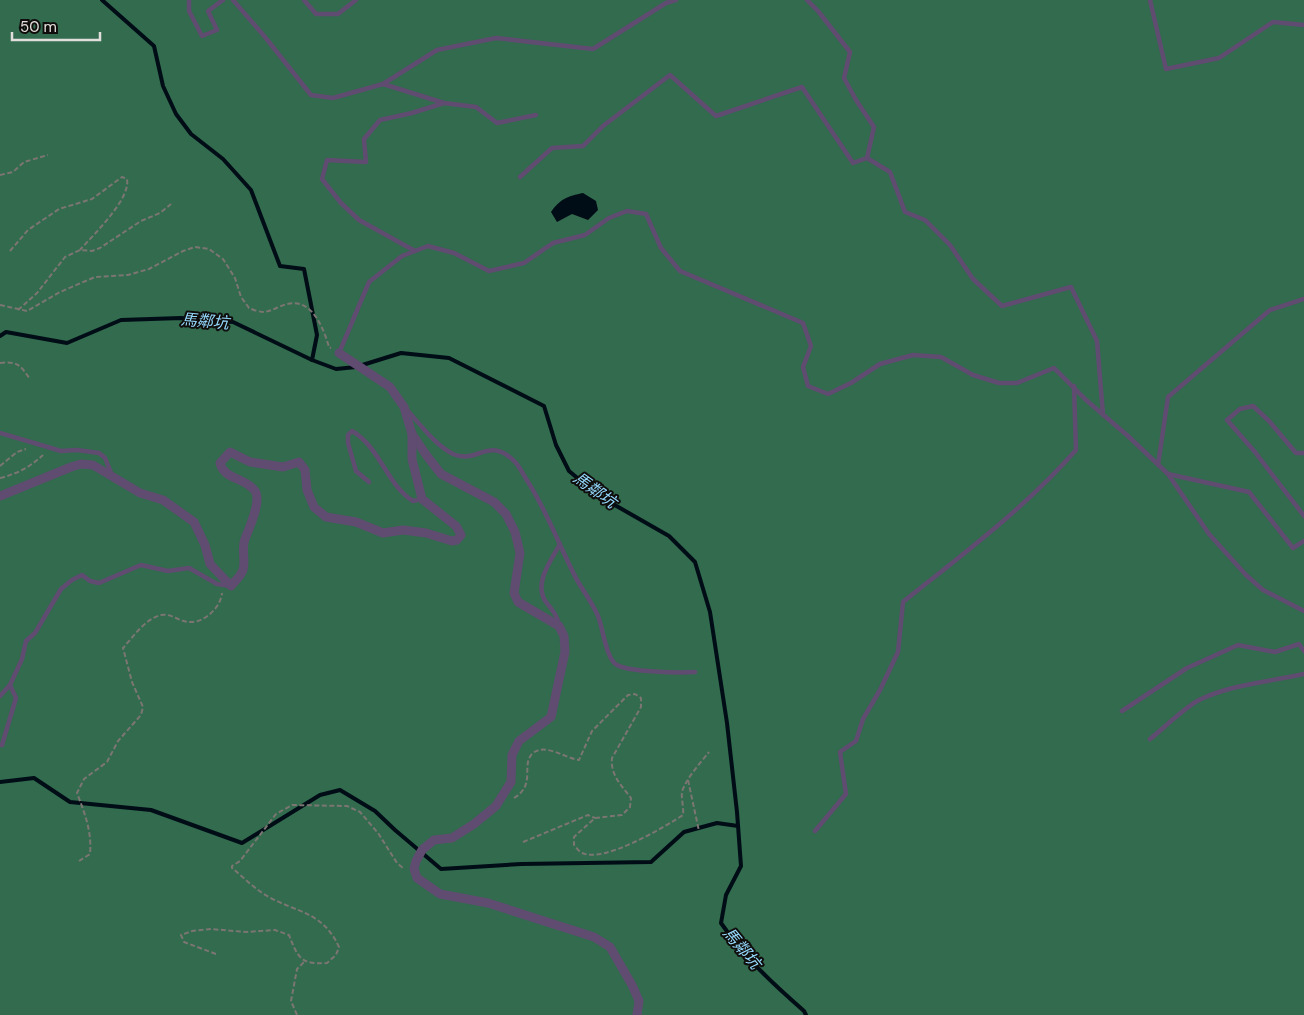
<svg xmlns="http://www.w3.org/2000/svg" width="1304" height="1015" viewBox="0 0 1304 1015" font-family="'DM Sans','Noto Sans TC',sans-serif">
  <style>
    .forest { fill: #326b4e }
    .water { fill: #000d16 }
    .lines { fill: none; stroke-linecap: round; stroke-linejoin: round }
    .stream { stroke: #000d16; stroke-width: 4 }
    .path { stroke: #7c7672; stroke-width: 2; stroke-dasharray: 5 2.5; stroke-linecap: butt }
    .lane { stroke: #5f4c70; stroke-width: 4.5 }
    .street { stroke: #5f4c70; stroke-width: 9 }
    .labels { text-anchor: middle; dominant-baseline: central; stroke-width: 4; stroke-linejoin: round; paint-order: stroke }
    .water-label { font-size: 16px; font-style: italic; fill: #94d9fd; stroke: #100e0c }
  </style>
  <rect width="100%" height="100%" fill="#2a241f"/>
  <rect class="forest" x="0" y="0" width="1304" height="1015"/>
  <path class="water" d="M583,193L596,201L598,210L588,220L572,214L557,222L551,212C560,199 568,196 583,193Z"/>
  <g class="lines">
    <g class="stream">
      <polyline points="102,0 154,46 163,86 176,114 191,134 223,159 251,190 280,266 304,269 317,335 312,360"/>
      <path d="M0,336L6,332L67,343L121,320L181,318L233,322L312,360L336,369L356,367L401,353L449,358L544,406L556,445L569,471L599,496L669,536L695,562L710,612L727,723L737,812L741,866L726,895L721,923C745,958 772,983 804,1011L806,1015"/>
      <polyline points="0,782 34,778 70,802 151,810 242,843 320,795 340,790 375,811 395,830 441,869 521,864 651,862 684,832 717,823 738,826"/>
    </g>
    <g class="path">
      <polyline points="0,175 13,172 24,162 48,155"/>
      <path d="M10,251L28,230L59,209L92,199L122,177L127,179C131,199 93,235 80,250"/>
      <path d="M0,305L27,311L60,292L95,277L128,275L149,269L183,251L195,247L209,249L223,259L235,278L241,297L249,308C253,310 260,312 264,312C272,311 279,306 287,304C312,298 323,327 329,347L331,348"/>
      <polyline points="18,310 37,293 65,257 80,250 92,251 100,248 141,221 160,213 171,204"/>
      <path d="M0,363C18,361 20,365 30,379"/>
      <polyline points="0,466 17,452 26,449"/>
      <path d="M0,478C17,474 30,467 43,455"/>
      <polyline points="688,780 699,831"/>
      <path d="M514,798C537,784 520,765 533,753C545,743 565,758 579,760L592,731L628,695L635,694L641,698V707L612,758C610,775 622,786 631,798L630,807L622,815L595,818L574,837V845C576,847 579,852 582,853C604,863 663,828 683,815C684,808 681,798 682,792C685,780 701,762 709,752"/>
      <polyline points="523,842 588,815 595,818"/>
      <path d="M79,861L90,854C92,832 85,814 77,793L84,779L107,762L118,741L141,715L143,707L132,682L123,648C133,637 145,619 161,615C173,613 180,623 191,622C206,622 221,606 222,593"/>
      <path d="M216,954L184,942L181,935L192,931L211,929L246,932L275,930L289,935C298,958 301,965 327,963L336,955L339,947C323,912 298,913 269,897C256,890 244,878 232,868V866L240,861L276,814L292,805L347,806L360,812L378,833L397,863L403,868"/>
      <polyline points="297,1015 291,1001 297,969 304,962"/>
    </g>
    <g class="lane">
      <polyline points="189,0 189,11 202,36 217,30 208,11 223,0"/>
      <polyline points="233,0 265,37 311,95 333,98 383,84 437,50 496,38 593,49 666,3 676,0"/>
      <polyline points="304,0 316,14 338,14 356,0"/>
      <polyline points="807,0 818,11 850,52 844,78 856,100 874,127 867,158 890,172 905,212 925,220 950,245 973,279 1002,306 1071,287 1097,341 1103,415"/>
      <polyline points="1150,0 1166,69 1219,58 1273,22 1304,25"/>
      <polyline points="383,84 444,103 476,107 497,123 536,115"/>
      <polyline points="520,177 552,148 583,146 603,126 670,75 716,116 802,87 853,163 867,158"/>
      <polyline points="415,251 359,220 341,203 322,179 327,160 366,162 364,139 380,120 412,113 444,103"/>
      <polyline points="339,353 369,282 402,256 428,246 454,253 489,271 524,263 553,243 585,235 609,218 627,211 646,214 661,248 680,271 803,323 811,346 803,367 808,386 828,394 851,383 880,364 913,355 941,357 973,375 999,383 1017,383 1054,368 1086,400 1128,436 1168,474 1209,534 1246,575 1263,590 1304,611"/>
      <path d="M407,410C420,424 435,445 453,454C478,465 489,434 516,463C521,469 524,476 528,482C548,513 560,548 577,580C584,592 593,604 598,616C603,628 606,659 617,665C629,672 680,673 695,672"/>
      <polyline points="0,433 61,451 77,450 99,453 105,458 112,475"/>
      <polyline points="1304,453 1296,453 1269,421 1253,406 1240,409 1227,420 1255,452 1304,516"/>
      <polyline points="1158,465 1168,397 1270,310 1304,299"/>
      <polyline points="1168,474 1249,492 1293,548 1304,541"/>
      <path d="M369,482L356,471L348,443V435L352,431C380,447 387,485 413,501L422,499"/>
      <path d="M559,625C557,615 552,610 546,602C533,584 551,560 560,544"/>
      <polyline points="0,696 10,685"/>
      <polyline points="1122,711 1187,668 1238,645 1275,652 1299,644 1304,651"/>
      <path d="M1150,739C1164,728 1184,708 1199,700C1232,684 1269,682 1304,674"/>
      <polyline points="0,745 2,745 16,698 10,685 22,659 26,641 35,633 61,589 72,580 82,575 90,581 99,583 141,565 168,571 189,568 217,584 230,586"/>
      <path d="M815,831L846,794L840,752L856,741L863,719L880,690L898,652L903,602C963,554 1025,508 1076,450L1074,386"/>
    </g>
    <g class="street">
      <polyline points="339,353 390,387 404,407 412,434 427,456 441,474 494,502 506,514 515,532 520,553 514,593 518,602 559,626 564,636 565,652 551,717 519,741 512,755 511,782 496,806 474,824 452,838 434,840 422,850 416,861 414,869 417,878 440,894 488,903 594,937 610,947 632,985 639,1001 637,1015"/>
      <path d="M0,496L71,467L81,464L93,465L140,493L163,500L194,522L205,545L210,564L231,586C234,582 241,576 243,570C246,560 241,549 245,539C249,528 262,501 255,491C245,477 224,480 220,463L230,452L250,462L283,467L299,462L305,470L307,490L314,507L326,517L356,522L383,533L403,530L426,533L452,541L457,540L461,535L456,526L422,499L412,459V434"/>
    </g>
  </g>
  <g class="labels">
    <g class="water-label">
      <text transform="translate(205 321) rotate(5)">馬鄰坑</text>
      <text transform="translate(595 490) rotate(36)">馬鄰坑</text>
      <text transform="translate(742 948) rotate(50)">馬鄰坑</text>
    </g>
  </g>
  <path d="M12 32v8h88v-8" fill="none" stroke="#e2dedb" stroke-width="2.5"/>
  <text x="20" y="32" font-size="15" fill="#e2dedb" stroke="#100e0c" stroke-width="4" paint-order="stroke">50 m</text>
</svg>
